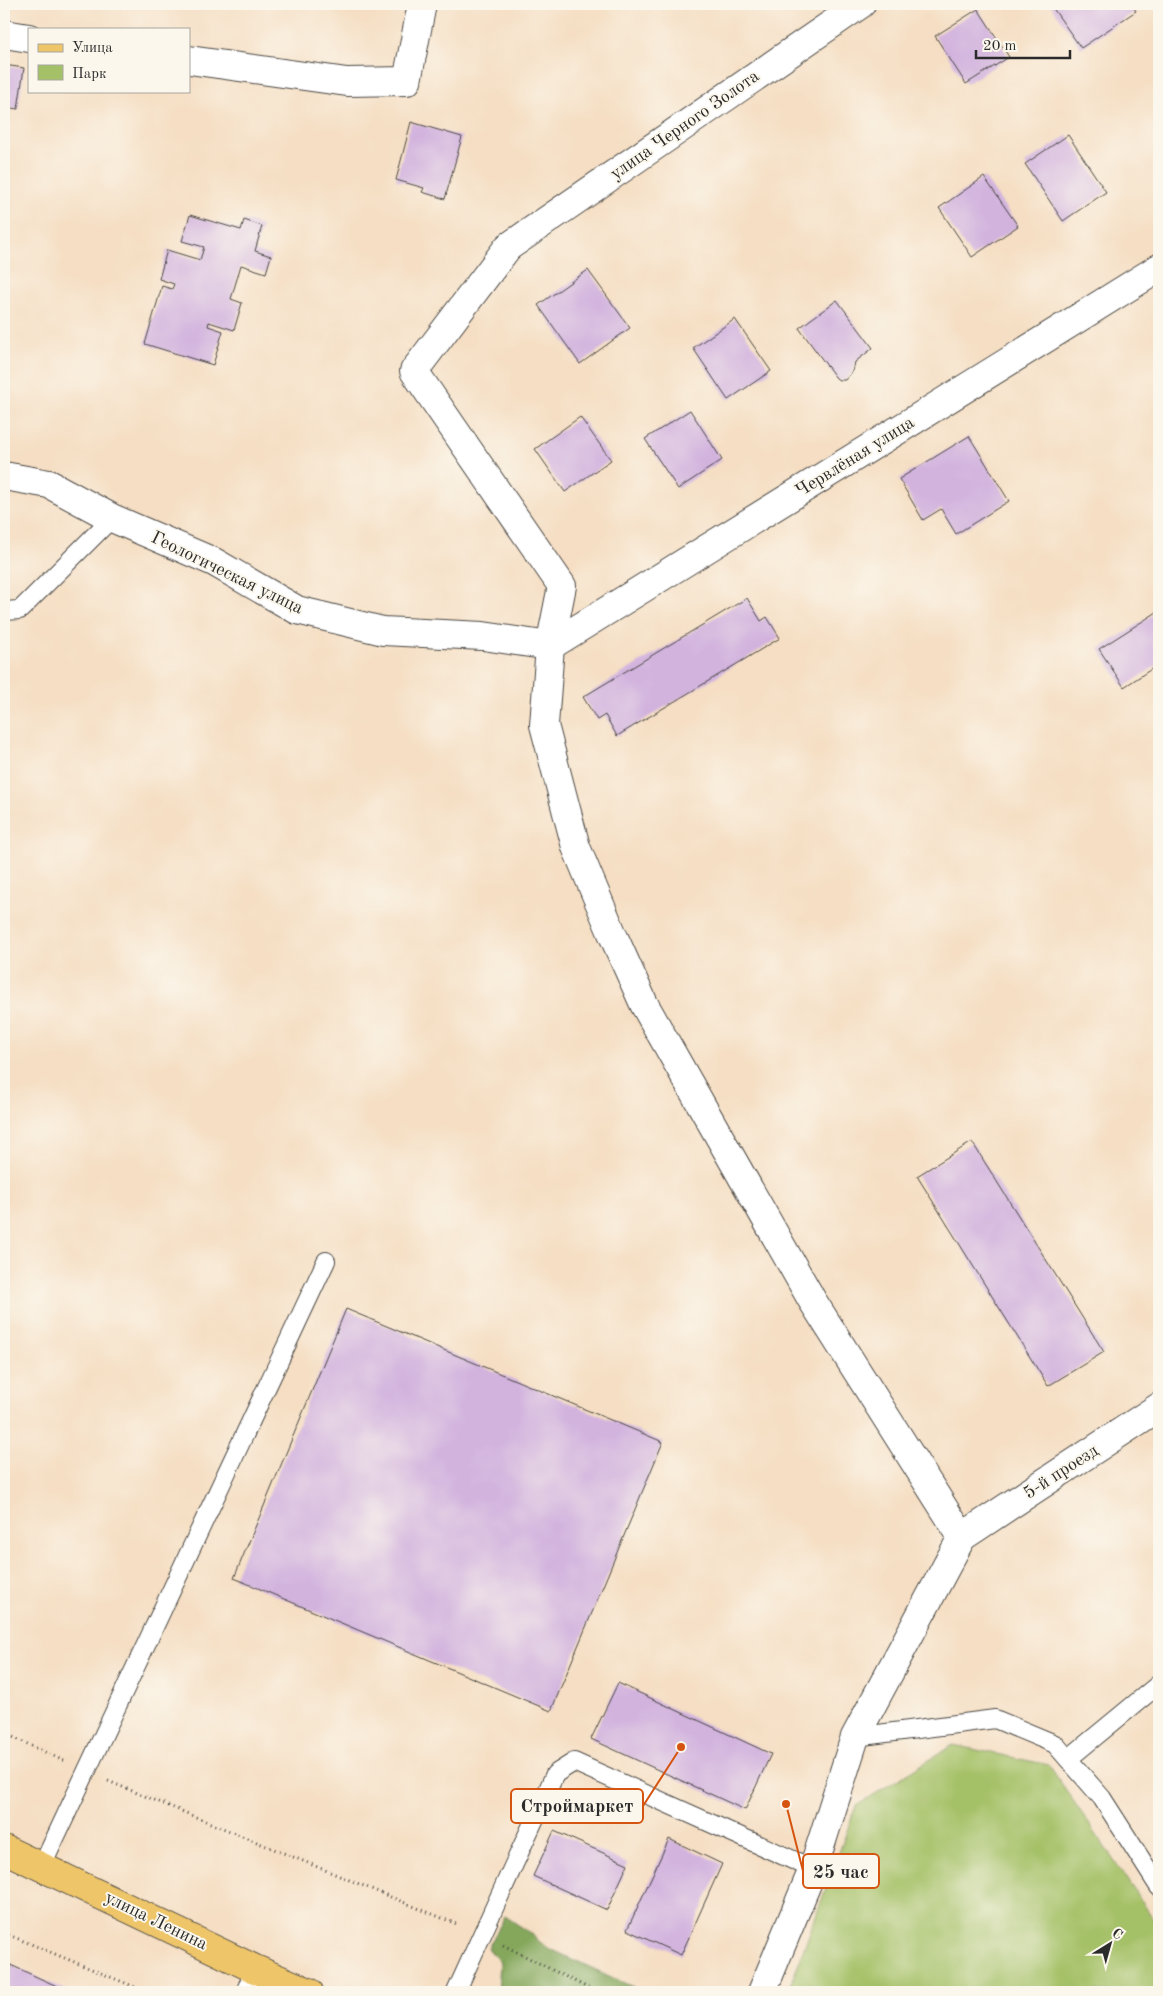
<svg xmlns="http://www.w3.org/2000/svg" width="1163" height="1996" viewBox="0 0 1163 1996" font-family="'Old Standard TT',serif">
  <style>
    .green { fill: #a5c168; stroke: #68764a }
    .forest { fill: #84a75c; stroke: #586944 }
    .building { fill: #d2b3de }
    .lines { fill: none; stroke-linecap: round; stroke-linejoin: round }
    .service-casing { stroke: #494642; stroke-width: 20 }
    .minor-casing { stroke: #494642; stroke-width: 30 }
    .primary-casing { stroke: #494642; stroke-width: 30 }
    .path { stroke: #494642; stroke-width: 3; stroke-dasharray: 1 4; stroke-linecap: butt }
    .service { stroke: #fff; stroke-width: 18 }
    .minor { stroke: #fff; stroke-width: 28 }
    .primary { stroke: #eec569; stroke-width: 28 }
    .labels { text-anchor: middle; dominant-baseline: central; stroke-width: 4; stroke-linejoin: round; paint-order: stroke }
    .street-label { font-size: 18px; fill: #2b2b2b; stroke: #fbf7ec }
    .leader { fill: none; stroke: #d5540f; stroke-width: 2 }
    .callout-dot { fill: #d5540f; stroke: #fbf7ec; stroke-width: 2 }
    .callout { fill: #fbf7ec; stroke: #d5540f; stroke-width: 2 }
    .callout-label { font-size: 19px; text-anchor: middle; font-weight: bold; fill: #2b2b2b }
  </style>
  <rect width="100%" height="100%" fill="#fbf7ec"/>
  <filter id="ink" filterUnits="userSpaceOnUse"><feTurbulence type="fractalNoise" baseFrequency=".02" numOctaves="2"/><feDisplacementMap in="SourceGraphic" scale="10" xChannelSelector="R" yChannelSelector="G"/><feConvolveMatrix kernelMatrix="1 2 1 2 8 2 1 2 1" color-interpolation-filters="sRGB"/></filter>
  <filter id="wash" filterUnits="userSpaceOnUse"><feTurbulence type="fractalNoise" baseFrequency=".0096" numOctaves="4" result="noise"/><feDisplacementMap in="SourceGraphic" scale="20" xChannelSelector="R" yChannelSelector="G"/><feGaussianBlur stdDeviation="1.12" result="paint"/><feColorMatrix in="noise" values="0 0 0 0 0 0 0 0 0 0 0 0 0 0 0 0 0 1.4 0 .05"/><feComposite in="paint" operator="in"/></filter>
  <g filter="url(#wash)">
    <rect width="100%" height="100%" fill="#f5dec3"/>
    <polygon class="green" points="953,1745 1049,1765 1159,1927 1159,1992 788,1992 856,1806"/>
    <polygon class="forest" points="505,1916 526,1930 546,1947 644,1992 498,1992 500,1963 488,1948"/>
    <g id="blocks">
      <g class="building">
        <polygon points="1050,4 1131,4 1136,11 1081,48"/>
        <polygon points="978,9 1009,57 966,84 935,36"/>
        <polygon points="4,65 24,68 18,109 4,107"/>
        <polygon points="411,122 462,137 445,199 422,192 424,188 396,180"/>
        <polygon points="1068,135 1106,192 1063,221 1025,164"/>
        <polygon points="984,177 1018,226 972,257 939,208"/>
        <polygon points="190,215 241,230 244,220 262,226 255,251 271,256 266,273 241,265 231,299 242,303 234,330 209,322 208,326 223,331 213,365 145,344 162,286 172,289 174,284 159,279 167,250 200,260 204,247 182,241"/>
        <polygon points="588,270 630,328 580,364 538,305"/>
        <polygon points="837,300 873,348 855,362 853,371 845,380 839,380 836,378 799,328"/>
        <polygon points="735,319 771,371 728,400 693,348"/>
        <polygon points="690,410 722,460 678,489 645,439"/>
        <polygon points="580,417 611,460 565,492 535,449"/>
        <polygon points="969,436 1009,501 956,534 941,509 923,520 899,479"/>
        <polygon points="747,598 761,621 767,617 780,638 617,736 605,715 597,720 583,697"/>
        <polygon points="1157,612 1159,616 1159,664 1124,687 1099,649"/>
        <polygon points="972,1142 1104,1352 1048,1386 917,1176"/>
        <polygon points="346,1309 663,1442 551,1711 234,1578"/>
        <polygon points="618,1683 771,1754 745,1810 591,1739"/>
        <polygon points="554,1831 628,1864 607,1910 533,1876"/>
        <polygon points="669,1839 722,1864 681,1955 627,1930"/>
        <polygon points="4,1962 70,1992 4,1992"/>
      </g>
    </g>
  </g>
  <g filter="url(#ink)">
    <use href="#blocks" fill-opacity="0" stroke="#494642" stroke-width="1"/>
    <g class="lines">
      <defs>
        <g id="service">
          <polyline points="4,611 20,610 112,518"/>
          <polyline points="855,1737 995,1719 1055,1744 1102,1798 1159,1887"/>
          <polyline points="1068,1759 1159,1684"/>
          <polyline points="42,1866 326,1261"/>
          <polyline points="245,1992 255,1969"/>
          <polyline points="456,1992 555,1774 574,1762 813,1869"/>
        </g>
        <g id="minor">
          <polyline points="4,34 29,38"/>
          <polyline points="189,60 347,82 407,81 422,4"/>
          <polyline points="4,476 49,484 112,518 214,562 297,610 383,631 483,636 550,646"/>
          <polyline points="550,646 1159,268"/>
          <polyline points="962,1537 1159,1407"/>
          <polyline points="762,1992 813,1869 855,1737 962,1537 812,1300 644,1004 612,933 576,847 544,725 550,646 562,586 414,371 508,247 861,4"/>
        </g>
        <polyline id="primary" points="4,1849 255,1969 309,1992"/>
      </defs>
      <use href="#service" class="service-casing"/>
      <use href="#minor" class="minor-casing"/>
      <use href="#primary" class="primary-casing"/>
      <g class="path">
        <polyline points="4,1733 64,1761"/>
        <polyline points="108,1781 459,1925"/>
        <polyline points="4,1933 147,1992"/>
        <polyline points="503,1945 596,1992"/>
      </g>
      <use href="#service" class="service"/>
      <use href="#minor" class="minor"/>
      <use href="#primary" class="primary"/>
    </g>
  </g>
  <g class="labels">
    <g class="street-label">
      <text transform="translate(685 125) rotate(-35)">улица Черного Золота</text>
      <text transform="translate(855 457) rotate(-32)">Червлёная улица</text>
      <text transform="translate(227 573) rotate(26)">Геологическая улица</text>
      <text transform="translate(1061 1472) rotate(-33)">5-й проезд</text>
      <text transform="translate(156 1921) rotate(26)">улица Ленина</text>
    </g>
  </g>
  <path class="leader" d="M681 1747L643 1806M786 1804L803 1871"/>
  <g class="callout-dot">
    <circle cx="681" cy="1747" r="5"/>
    <circle cx="786" cy="1804" r="5"/>
  </g>
  <g class="callout">
    <rect x="511" y="1789" width="132" height="34" rx="5"/>
    <rect x="803" y="1854" width="76" height="34" rx="5"/>
  </g>
  <g class="callout-label">
    <text x="577" y="1812">Строймаркет</text>
    <text x="841" y="1878">25 час</text>
  </g>
  <rect width="1163" height="1996" fill="none" stroke="#fbf7ec" stroke-width="20"/>
  <rect x="28" y="28" width="162" height="65" fill="#fbf7ec" stroke="#a8a59f"/>
  <rect x="38" y="44" width="25" height="8" fill="#eec569" stroke="#a8a59f"/>
  <text x="72" y="52" font-size="15" fill="#2b2b2b">Улица</text>
  <rect x="38" y="65" width="25" height="15" fill="#a5c168" stroke="#a8a59f"/>
  <text x="72" y="78" font-size="15" fill="#2b2b2b">Парк</text>
  <g transform="translate(1110 1944) rotate(37)" stroke="#fbf7ec" stroke-width="4" paint-order="stroke">
  <path d="M0-4L9 19L0 12L-9 19Z" fill="#2b2b2b"/>
  <text y="-8" font-size="14" font-weight="bold" text-anchor="middle" fill="#2b2b2b">С</text>
  </g>
  <path d="M976 50v8h94v-8" fill="none" stroke="#2b2b2b" stroke-width="2.5"/>
  <text x="983" y="50" font-size="15" fill="#2b2b2b" stroke="#fbf7ec" stroke-width="4" paint-order="stroke">20 m</text>
</svg>
